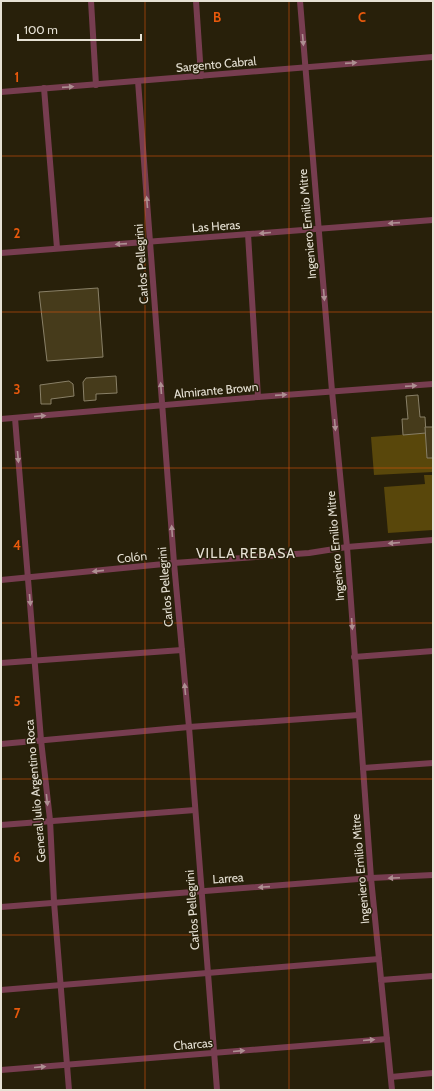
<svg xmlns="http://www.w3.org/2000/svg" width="434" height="1091" viewBox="0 0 434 1091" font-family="Cabin,sans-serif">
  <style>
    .green { fill: #59470b }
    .building { fill: #463b1b; stroke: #898067 }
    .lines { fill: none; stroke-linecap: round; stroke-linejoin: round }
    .street { stroke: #773d50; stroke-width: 6 }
    .oneway { fill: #ae8f92 }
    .grid { fill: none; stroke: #e8590c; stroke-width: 1; stroke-opacity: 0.55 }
    .labels { text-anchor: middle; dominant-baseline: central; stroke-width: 3; stroke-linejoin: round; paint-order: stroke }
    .street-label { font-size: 12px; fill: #e6e1d4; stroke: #28200a }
    .quarter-label { font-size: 14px; letter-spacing: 1px; fill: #e6e1d4; stroke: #28200a }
    .grid-label { font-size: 13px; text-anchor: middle; font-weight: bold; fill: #e8590c; stroke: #28200a; stroke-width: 3; stroke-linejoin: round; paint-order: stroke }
  </style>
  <rect width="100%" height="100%" fill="#28200a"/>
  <g class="green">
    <polygon points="426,433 427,458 433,458 433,472 374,475 371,437"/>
    <polygon points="424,475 433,475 433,530 388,533 384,487 425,484"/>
  </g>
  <g class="building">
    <polygon points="98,288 103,357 47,361 39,292"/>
    <polygon points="116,376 117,393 96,394 96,400 84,401 83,382 86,378"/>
    <polygon points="69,381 73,384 74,396 51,399 51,404 41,404 40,385"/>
    <polygon points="418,395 420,417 425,417 426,433 403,435 402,419 408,419 406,396"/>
    <polygon points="425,427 433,427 433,458 427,458"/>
  </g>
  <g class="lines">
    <g class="street">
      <polyline points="91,1 96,85"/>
      <polyline points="196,1 201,76"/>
      <polyline points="300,1 332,391 347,547 371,878 392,1090"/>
      <polyline points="138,81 174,563 189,727 217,1090"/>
      <polyline points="44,88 57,248"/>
      <polyline points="1,92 433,57"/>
      <polyline points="248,234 258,397"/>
      <polyline points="1,253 433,220"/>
      <polyline points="15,418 41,740 50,820 54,902 69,1090"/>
      <polyline points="1,419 258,397 433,384"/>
      <polyline points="1,580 174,563 309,553 347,547 433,540"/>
      <polyline points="354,657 433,651"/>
      <polyline points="1,663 182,650"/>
      <polyline points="1,744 189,727 359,715"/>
      <polyline points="363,768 433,763"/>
      <polyline points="1,825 195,810"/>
      <polyline points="1,907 371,878 433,875"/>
      <polyline points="381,980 433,976"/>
      <polyline points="1,990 379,959"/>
      <polyline points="1,1070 387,1039"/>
      <polyline points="391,1077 433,1073"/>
    </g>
  </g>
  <defs><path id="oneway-solid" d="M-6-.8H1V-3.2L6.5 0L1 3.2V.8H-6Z"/></defs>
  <g class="oneway">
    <use href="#oneway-solid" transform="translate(303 40) rotate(85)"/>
    <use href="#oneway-solid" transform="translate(351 63) rotate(-4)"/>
    <use href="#oneway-solid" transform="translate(68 87) rotate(-4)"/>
    <use href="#oneway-solid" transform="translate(147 202) rotate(-95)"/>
    <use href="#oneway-solid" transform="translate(394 223) rotate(176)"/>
    <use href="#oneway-solid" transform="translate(265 233) rotate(175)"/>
    <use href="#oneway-solid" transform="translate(121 244) rotate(176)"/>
    <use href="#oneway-solid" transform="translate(324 295) rotate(85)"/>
    <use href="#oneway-solid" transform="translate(411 386) rotate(-4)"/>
    <use href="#oneway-solid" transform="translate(161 388) rotate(-94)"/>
    <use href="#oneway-solid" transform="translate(281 395) rotate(-4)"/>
    <use href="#oneway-solid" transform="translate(40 416) rotate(-5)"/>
    <use href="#oneway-solid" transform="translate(335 425) rotate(85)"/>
    <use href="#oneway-solid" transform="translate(18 457) rotate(85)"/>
    <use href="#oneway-solid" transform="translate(172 531) rotate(-94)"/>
    <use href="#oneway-solid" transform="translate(394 543) rotate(175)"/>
    <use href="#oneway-solid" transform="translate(98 571) rotate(174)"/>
    <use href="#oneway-solid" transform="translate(30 600) rotate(85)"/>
    <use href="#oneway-solid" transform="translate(352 624) rotate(86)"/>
    <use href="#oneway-solid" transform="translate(185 689) rotate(-95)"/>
    <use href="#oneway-solid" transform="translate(47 800) rotate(84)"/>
    <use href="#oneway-solid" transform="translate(394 878) rotate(177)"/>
    <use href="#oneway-solid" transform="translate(264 887) rotate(176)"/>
    <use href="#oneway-solid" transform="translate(369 1040) rotate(-5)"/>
    <use href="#oneway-solid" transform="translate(239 1051) rotate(-5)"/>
    <use href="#oneway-solid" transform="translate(40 1067) rotate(-5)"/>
  </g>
  <path class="grid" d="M145,1V1090M289,1V1090M1,156H433M1,312H433M1,468H433M1,623H433M1,779H433M1,935H433"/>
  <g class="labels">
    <g class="street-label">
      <text transform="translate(216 64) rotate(-5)">Sargento Cabral</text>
      <text transform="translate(307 224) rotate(-95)">Ingeniero Emilio Mitre</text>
      <text transform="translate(216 226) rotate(-4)">Las Heras</text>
      <text transform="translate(141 264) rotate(-94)">Carlos Pellegrini</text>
      <text transform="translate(216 390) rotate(-5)">Almirante Brown</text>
      <text transform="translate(335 546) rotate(-95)">Ingeniero Emilio Mitre</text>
      <text transform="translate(132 557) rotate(-6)">Colón</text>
      <text transform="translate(165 587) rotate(-95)">Carlos Pellegrini</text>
      <text transform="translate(35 791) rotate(-95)">General Julio Argentino Roca</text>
      <text transform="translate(360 869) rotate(-95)">Ingeniero Emilio Mitre</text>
      <text transform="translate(228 878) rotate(-4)">Larrea</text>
      <text transform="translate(192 910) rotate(-94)">Carlos Pellegrini</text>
      <text transform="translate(193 1044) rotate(-5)">Charcas</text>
    </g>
    <g class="quarter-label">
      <text x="246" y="553">VILLA REBASA</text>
    </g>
  </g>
  <g class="grid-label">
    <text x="217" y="22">B</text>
    <text x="362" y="22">C</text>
    <text x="17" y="82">1</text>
    <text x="17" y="238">2</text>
    <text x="17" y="394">3</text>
    <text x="17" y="550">4</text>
    <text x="17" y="706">5</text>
    <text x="17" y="862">6</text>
    <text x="17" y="1018">7</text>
  </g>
  <rect width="434" height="1091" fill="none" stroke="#e6e1d4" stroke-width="4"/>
  <path d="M18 34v6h123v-6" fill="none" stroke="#e6e1d4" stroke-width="2"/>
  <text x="24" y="34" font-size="12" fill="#e6e1d4" stroke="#28200a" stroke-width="3" paint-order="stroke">100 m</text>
</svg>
